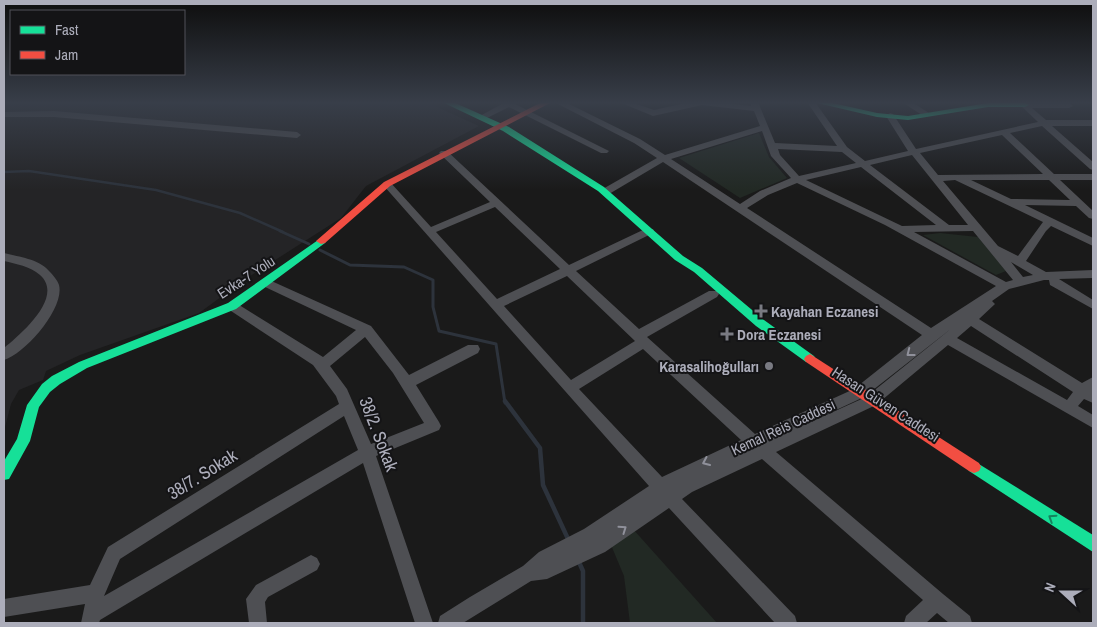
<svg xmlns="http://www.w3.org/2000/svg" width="1097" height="627" viewBox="0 0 1097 627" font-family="'Archivo Narrow',sans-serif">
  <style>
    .built { fill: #242426 }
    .green { fill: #222924 }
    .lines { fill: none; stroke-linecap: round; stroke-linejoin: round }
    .stream-far2 { stroke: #2d333c; stroke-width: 2.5 }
    .stream-far1 { stroke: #2d333c; stroke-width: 3 }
    .stream { stroke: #2d333c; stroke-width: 4.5 }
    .street { fill: #4e4f53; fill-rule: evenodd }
    .fast { fill: #16e098; fill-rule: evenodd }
    .jam { fill: #f24e42; fill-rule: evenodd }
    .oneway { stroke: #90919b }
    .oneway2 { stroke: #15845e }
    .poi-dot { fill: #797a82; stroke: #141416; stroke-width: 2 }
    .labels { text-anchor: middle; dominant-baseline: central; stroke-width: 4; stroke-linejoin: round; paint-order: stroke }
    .street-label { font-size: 15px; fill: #acadba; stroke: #141416 }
    .poi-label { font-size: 15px; font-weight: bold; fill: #acadba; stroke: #141416; text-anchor: start }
    .near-street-label { font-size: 18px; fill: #acadba; stroke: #141416 }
  </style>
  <rect width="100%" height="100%" fill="#1a1a1a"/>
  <polygon class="built" points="4,102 426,102 479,126 366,186 341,218 247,278 199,313 80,355 46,371 43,380 19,390 11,404 4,431"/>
  <g class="green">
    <polygon points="759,133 769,157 787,178 740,198 679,158"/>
    <polygon points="940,233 978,237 1006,271 996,275 923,235"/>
    <polygon points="632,528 717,623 630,623 624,576 611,545"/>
  </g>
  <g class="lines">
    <polyline class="stream-far2" points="4,172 29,171 156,190 240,213 283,232"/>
    <g class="stream-far1">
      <polyline points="280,231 309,244"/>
      <polyline points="320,250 350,265 404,267 433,280 433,307 439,331 496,344 505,403"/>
    </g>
    <g class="stream">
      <polyline points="505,401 540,448 543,485 569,541"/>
      <polyline points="578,560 583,571 583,623"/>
    </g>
    <g class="street">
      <polygon points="501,102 517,102 515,104 609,151 607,153 601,153 509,107 483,120 476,118 502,104"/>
      <path d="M554,102H565L640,139L665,155L760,126L754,111L702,105L653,116L619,102H631L654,110L690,102H718L751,106L750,102H758L775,143L837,146L807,102H815L847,147L865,161L908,151L886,116L890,113L893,114L916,149L1038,122L1017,102H1069L1073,106L1069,108H1032L1046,120H1093V126H1052L1093,162V170L1090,169L1042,126L1010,133L1054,174H1093V180H1060L1093,211V219L1089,218L1076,206L1025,205L1093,238V246L1051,226L1046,231L1026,261L1046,272L1093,270V278L1059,279L1093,300V309L1050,285L1049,280H1044L1009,289L992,301L995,304L979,319L1082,383L1093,377V403L1084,399L1078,406L1093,415V428L948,345L876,405L776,452L943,594L970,616L972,623H949L937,613L926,623H904L906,616L923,600L762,459L692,492L682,499L795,616L797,623H775L669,508L605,552L547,579L531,581L463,623H438L440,616L470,597L523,566L539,552L584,529L649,486L384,186V182H390L431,227L490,202L439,153L441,151H447L569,265L645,229H653L654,231L653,233L576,271L639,329L709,291H717L719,294L717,297L647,337L755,434L854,389L922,335L663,162L609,194H601V190L657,158L634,143ZM762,131L771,156L791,178L760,191L740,204L671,159ZM1002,135L1043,174L938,175L920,153ZM778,149L842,152L856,163L799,176L780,155ZM912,155L968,225H949L870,165ZM861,167L936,225L902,226L806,180ZM955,180L1043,222L1018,256L998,246L943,181ZM971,180H1049L1070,200L1011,199ZM797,183L885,225L996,286L931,328L747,208L768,195ZM495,207L560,269L497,299L436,232ZM973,231L1013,280L1006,282L914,232ZM1011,262L1033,275L1023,277ZM567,276L635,341L571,380L504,306ZM971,326L1073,392L1067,400L957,338ZM952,328L866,397L791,431L864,397ZM643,349L741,440L662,477L579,389Z"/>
      <polygon points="902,102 912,102 932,115 925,117"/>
      <polygon points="54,111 297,132 301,135 297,138 54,117 4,117 4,112"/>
      <path d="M4,253C19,257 40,259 50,272C53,275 58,281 59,285C65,308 25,354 4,360V348C20,335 65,297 40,275C30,266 16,264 4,261Z"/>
      <path d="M267,279L371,326L409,375L468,345H478L480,349L478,353L416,385L439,422L441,426L439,430L376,456L433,623H415L363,463L100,620L99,623H81L85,604L4,617V599L90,585L108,547L339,404L336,396L313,365L228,309L226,306L228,303H236L323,357L356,330L263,286L261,283ZM365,337L393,373L424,423L371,444L347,389L330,366ZM344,416L358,450L104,596L120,559Z"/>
      <polygon points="311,555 317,558 320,564 317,570 268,597 265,602 267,623 249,623 246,599 256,585"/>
    </g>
    <g class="fast">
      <polygon points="442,102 453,102 509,127 604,187 683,256 702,268 764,320 814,356 816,359 814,362 806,362 756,326 694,272 675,260 598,191 503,131"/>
      <polygon points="813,102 828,102 877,113 908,116 988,103 1025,103 1029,105 1025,107 988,107 908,120 877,117"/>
      <polygon points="321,238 326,241 325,243 236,309 87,368 60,384 50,392 39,407 30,441 9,479 4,480 4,461 17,439 27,405 42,384 52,376 79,362 228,303"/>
      <polygon points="974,461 1093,535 1093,552 969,471 967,467 969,463"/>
    </g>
    <g class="jam">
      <polygon points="542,102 552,102 390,186 325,243 321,244 316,241 384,182"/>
      <polygon points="810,354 979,463 981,467 979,471 974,473 969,471 806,362 804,359 806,356"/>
    </g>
  </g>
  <defs><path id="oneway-chevron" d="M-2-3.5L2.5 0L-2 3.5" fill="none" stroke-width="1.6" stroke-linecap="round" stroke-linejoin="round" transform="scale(1.25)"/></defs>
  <g class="oneway">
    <use href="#oneway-chevron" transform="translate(910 353) rotate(142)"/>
    <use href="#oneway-chevron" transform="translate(706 462) rotate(156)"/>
    <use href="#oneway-chevron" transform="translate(623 529) rotate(-35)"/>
  </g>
  <use class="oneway2" href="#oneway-chevron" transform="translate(1052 518) rotate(-147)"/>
  <linearGradient id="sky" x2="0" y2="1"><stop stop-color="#0e0e0e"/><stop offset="0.54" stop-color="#383e49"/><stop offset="1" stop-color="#383e49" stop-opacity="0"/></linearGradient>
  <rect width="1097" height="190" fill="url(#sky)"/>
  <g class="poi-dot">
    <path d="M758.5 303.5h5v5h5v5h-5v5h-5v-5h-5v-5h5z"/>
    <path d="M724.5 326.5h5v5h5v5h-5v5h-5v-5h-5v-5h5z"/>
    <circle cx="769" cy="366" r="5"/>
  </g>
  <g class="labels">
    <g class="street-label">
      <text transform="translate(246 277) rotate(-33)">Evka-7 Yolu</text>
      <text transform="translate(886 404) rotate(33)">Hasan Güven Caddesi</text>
      <text transform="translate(783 427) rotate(-25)">Kemal Reis Caddesi</text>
    </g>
    <g class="poi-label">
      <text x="771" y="311">Kayahan Eczanesi</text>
      <text x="737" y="334">Dora Eczanesi</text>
      <text x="759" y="366" text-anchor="end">Karasalihoğulları</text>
    </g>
    <g class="near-street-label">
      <text transform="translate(379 434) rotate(69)">38/2. Sokak</text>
      <text transform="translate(202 474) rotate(-32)">38/7. Sokak</text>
    </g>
  </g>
  <rect width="1097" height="627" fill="none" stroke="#acadba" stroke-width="10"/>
  <rect x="10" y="10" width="175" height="65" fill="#141416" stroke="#515158"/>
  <rect x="20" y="26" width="25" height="8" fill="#16e098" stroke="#515158"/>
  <text x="55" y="35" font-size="15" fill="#acadba">Fast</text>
  <rect x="20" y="51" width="25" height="8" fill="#f24e42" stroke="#515158"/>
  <text x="55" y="60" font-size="15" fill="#acadba">Jam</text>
  <g transform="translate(1062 592) rotate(291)" stroke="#141416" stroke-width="4" paint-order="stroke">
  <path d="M0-4L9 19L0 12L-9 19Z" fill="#acadba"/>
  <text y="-8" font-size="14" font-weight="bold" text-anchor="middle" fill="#acadba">N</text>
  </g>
</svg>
